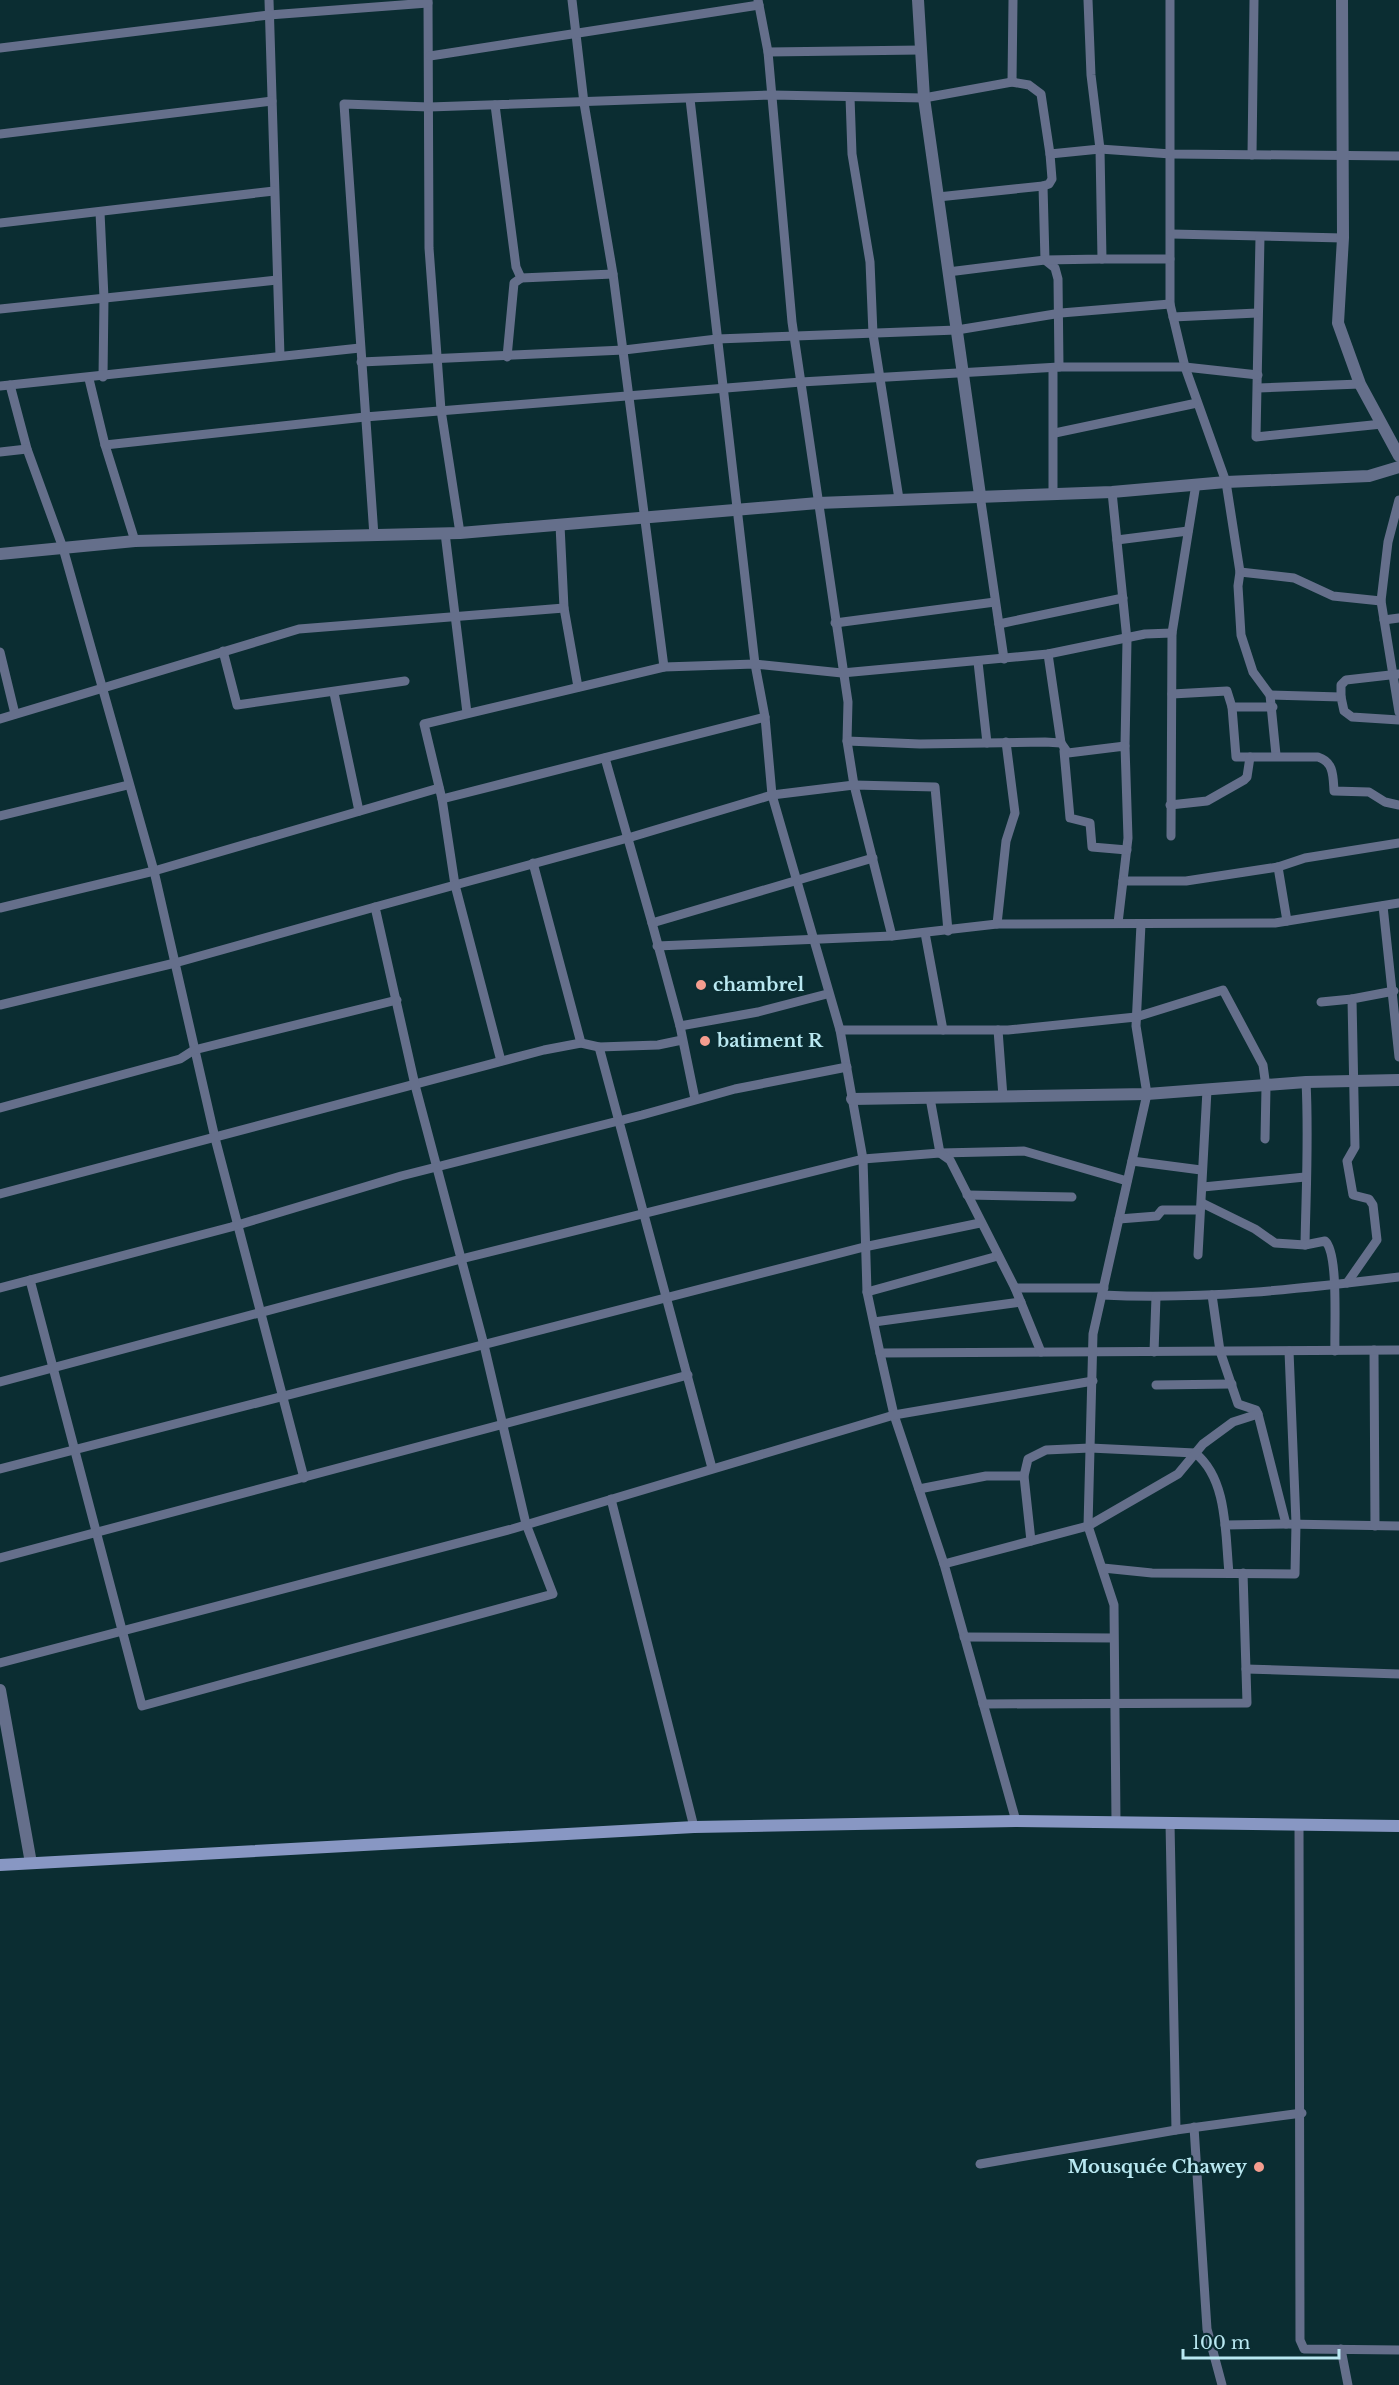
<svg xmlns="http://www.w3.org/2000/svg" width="1399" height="2385" viewBox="0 0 1399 2385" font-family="'Libre Baskerville',serif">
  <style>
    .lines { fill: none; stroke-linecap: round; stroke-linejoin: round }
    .minor { stroke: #656f8b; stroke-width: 9 }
    .tertiary { stroke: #656f8b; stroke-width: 12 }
    .secondary { stroke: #8897c3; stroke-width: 12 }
    .poi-dot { fill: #f59d8f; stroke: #0b2d32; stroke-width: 2 }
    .labels { text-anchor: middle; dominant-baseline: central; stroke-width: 5; stroke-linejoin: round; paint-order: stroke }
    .poi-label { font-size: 18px; font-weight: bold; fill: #b9e8f1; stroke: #0b2d32; text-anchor: start }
  </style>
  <rect width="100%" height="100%" fill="#0b2d32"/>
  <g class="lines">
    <g class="minor">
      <polyline points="269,0 280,356"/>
      <polyline points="428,0 429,248 441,410 460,533"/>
      <polyline points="572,0 584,103 613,274 664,667"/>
      <polyline points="758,0 768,52 792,322 848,702 847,741 854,785 892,936"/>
      <polyline points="1170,0 1170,304 1185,367 1226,482 1240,572 1238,586 1241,635 1253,672 1270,695 1276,755"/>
      <polyline points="0,48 269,15 428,3"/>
      <polyline points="768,52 921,50"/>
      <polyline points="430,56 759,5"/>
      <polyline points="1012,82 1013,0"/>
      <polyline points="850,97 852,154 870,262 873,334 899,499"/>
      <polyline points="690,99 755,664 765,717 772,795 840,1030 863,1159 867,1292 880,1353 894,1415 944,1564 1016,1821"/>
      <polyline points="495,105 516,267 521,278 514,283 507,357"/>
      <polyline points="0,134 272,101"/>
      <polyline points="1252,155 1254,0"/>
      <polyline points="1043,186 1049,184 1052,179 1050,154"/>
      <polyline points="938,197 1043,186 1045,260 1055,268 1058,279 1059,367"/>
      <polyline points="100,212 104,298 103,377"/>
      <polyline points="0,223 274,191"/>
      <polyline points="1171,234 1343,238"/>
      <polyline points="1260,237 1256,437 1382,424"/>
      <polyline points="1102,259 1170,259"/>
      <polyline points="948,272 1045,260 1102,259 1100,149 1091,75 1088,0"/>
      <polyline points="521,278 613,274"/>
      <polyline points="0,309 277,280"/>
      <polyline points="1173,317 1257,313"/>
      <polyline points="361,362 624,350 717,339 957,330 1061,313 1170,304"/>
      <polyline points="89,379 105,445 135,541"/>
      <polyline points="10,385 27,449 63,548 154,871 215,1138 304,1478"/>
      <path d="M0,386C120,374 240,360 360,348"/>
      <polyline points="1258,388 1360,384"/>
      <polyline points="1055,433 1197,403"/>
      <polyline points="105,445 365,417 801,382 1059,367 1185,367 1258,375"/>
      <polyline points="0,452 27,449"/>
      <polyline points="1112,492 1127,640 1125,746"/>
      <polyline points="1053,494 1053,369"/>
      <polyline points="980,495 1004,659"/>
      <polyline points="1399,500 1388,542 1381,601 1399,712"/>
      <polyline points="560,525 564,608 578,687"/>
      <polyline points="445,533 467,713"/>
      <polyline points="374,536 344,104 429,107 772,95 924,98 1012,82 1029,85 1041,94 1050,154 1100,149 1171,154 1399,156"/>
      <polyline points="1117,540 1188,531"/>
      <polyline points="1240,572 1294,578 1333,596 1381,601"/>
      <polyline points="1384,620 1399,618"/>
      <polyline points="835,623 995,602"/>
      <polyline points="999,624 1123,598"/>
      <polyline points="223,651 237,705 405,681"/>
      <polyline points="0,652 15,714"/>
      <polyline points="1048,654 1061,743"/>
      <polyline points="978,662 987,743"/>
      <polyline points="334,693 359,811"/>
      <polyline points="1172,694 1227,691 1232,707 1273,707"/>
      <polyline points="1270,695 1341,697 1344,711 1352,717 1399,720"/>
      <polyline points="1341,697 1341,685 1346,680 1399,674"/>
      <path d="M1232,707L1236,757H1318C1334,762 1333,776 1334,791L1369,792L1385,802L1399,805"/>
      <polyline points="0,719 299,629 564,608"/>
      <polyline points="847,741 920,744 1045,742 1061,743 1068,753 1125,746 1128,838 1118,923"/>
      <polyline points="1064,751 1070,818 1090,823 1092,847 1127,850"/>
      <polyline points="605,758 652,923 873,858"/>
      <polyline points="442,799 765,717"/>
      <polyline points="1170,805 1207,801 1244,780 1247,777 1250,757"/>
      <polyline points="0,816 128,785"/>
      <polyline points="1171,836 1172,633 1196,484"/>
      <polyline points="533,863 581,1043"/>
      <polyline points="1278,867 1287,921"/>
      <polyline points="1123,881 1186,881 1278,867 1305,858 1399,843"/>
      <polyline points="1383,906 1399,1057"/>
      <polyline points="0,908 154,871 439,788"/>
      <polyline points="652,923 680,1026 695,1099"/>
      <polyline points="997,924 1006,841 1015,813 1006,742"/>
      <polyline points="948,931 935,787 854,785 772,795 628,838 455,885 442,799 424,724 664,667 755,664 842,673 1048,654 1145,634 1172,633"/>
      <polyline points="925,933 943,1030"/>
      <polyline points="657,946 892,936 997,924 1275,923 1399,903"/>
      <polyline points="1321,1002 1352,999"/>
      <polyline points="0,1005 175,963 375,907"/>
      <polyline points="680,1026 758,1012 827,994"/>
      <polyline points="840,1030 1008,1030 1136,1017 1223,990 1263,1065 1266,1087 1265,1139"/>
      <polyline points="998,1030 1003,1097"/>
      <polyline points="599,1047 712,1468"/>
      <polyline points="930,1098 940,1153 1024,1151 1127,1181"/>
      <polyline points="0,1108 180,1059 194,1050 397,1000"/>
      <polyline points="1132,1161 1201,1170"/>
      <polyline points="1203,1187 1305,1177"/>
      <polyline points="0,1194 544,1050 581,1043 599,1047 658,1045 682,1040"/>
      <polyline points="967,1195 1072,1197"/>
      <path d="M1202,1203L1255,1229L1275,1243L1305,1245C1306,1190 1309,1137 1306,1082"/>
      <polyline points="1119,1219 1157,1216 1162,1210 1199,1210"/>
      <path d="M1305,1245L1325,1241C1339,1253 1334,1329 1335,1351"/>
      <polyline points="1198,1255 1207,1090"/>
      <polyline points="30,1280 142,1706 553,1594 526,1524 484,1345 415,1085 375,907 455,885 501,1061"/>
      <polyline points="1347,1283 1377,1240 1373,1205 1369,1199 1353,1195 1347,1161 1355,1147 1352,999 1394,991"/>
      <polyline points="0,1288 231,1227 401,1176 642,1115 735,1089 847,1067"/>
      <polyline points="1015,1288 1104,1288"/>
      <polyline points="867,1292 998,1256"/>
      <path d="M1102,1295C1203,1300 1299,1289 1399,1277"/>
      <polyline points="1212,1295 1220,1351 1238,1404 1256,1410 1258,1414 1286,1524 1399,1526"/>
      <polyline points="874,1322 1021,1302"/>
      <polyline points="1374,1350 1375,1526"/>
      <polyline points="1154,1352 1156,1297"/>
      <polyline points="880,1353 1399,1350"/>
      <polyline points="0,1382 461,1259 863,1159 940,1153 950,1160 1015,1288 1041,1352"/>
      <polyline points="1156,1385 1232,1384"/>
      <polyline points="0,1469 864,1247 980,1223"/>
      <polyline points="919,1489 986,1476 1024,1476"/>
      <polyline points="611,1499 694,1827"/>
      <polyline points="1225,1525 1286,1524"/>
      <path d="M1031,1541L1024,1476L1028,1459L1046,1450L1090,1448L1195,1453C1228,1479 1225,1534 1229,1573"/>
      <polyline points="0,1558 688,1375"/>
      <polyline points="944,1564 1088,1526 1178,1474 1203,1444 1233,1422 1258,1414"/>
      <polyline points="1103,1568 1152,1573 1295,1574 1296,1523 1289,1351"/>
      <polyline points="964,1637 1113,1638"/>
      <polyline points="0,1663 512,1529 894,1415 1093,1381"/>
      <polyline points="1246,1669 1399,1674"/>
      <polyline points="983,1704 1247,1703 1243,1573"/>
      <polyline points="1116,1822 1114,1605 1088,1526 1093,1334 1147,1094 1136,1026 1141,924"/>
      <polyline points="1170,1823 1176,2130"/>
      <polyline points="1299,1824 1300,2340 1304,2349 1399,2350"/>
      <polyline points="1194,2127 1207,2329 1222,2385"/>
      <polyline points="980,2164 1176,2130 1302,2113"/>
      <polyline points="1341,2349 1348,2385"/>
    </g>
    <g class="tertiary">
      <polyline points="918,0 924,98 980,495"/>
      <polyline points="1342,0 1343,238 1338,323 1360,384 1399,456"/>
      <polyline points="0,554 135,541 460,533 818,503 1112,492 1226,482 1369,476 1399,467"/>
      <polyline points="852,1099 1147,1094 1306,1082 1399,1080"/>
      <polyline points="0,1690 31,1863"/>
    </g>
    <polyline class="secondary" points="0,1865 694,1827 1016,1821 1399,1826"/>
  </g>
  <g class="poi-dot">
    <circle cx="701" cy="985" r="6"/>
    <circle cx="705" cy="1041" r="6"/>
    <circle cx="1259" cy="2167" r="6"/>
  </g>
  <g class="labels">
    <g class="poi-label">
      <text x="713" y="985">chambrel</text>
      <text x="717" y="1041">batiment R</text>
      <text x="1247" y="2167" text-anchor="end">Mousquée Chawey</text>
    </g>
  </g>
  <path d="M1183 2349v9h156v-9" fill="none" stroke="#b9e8f1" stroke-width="3"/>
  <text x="1192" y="2349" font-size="18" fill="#b9e8f1" stroke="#0b2d32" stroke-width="4.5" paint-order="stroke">100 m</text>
</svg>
